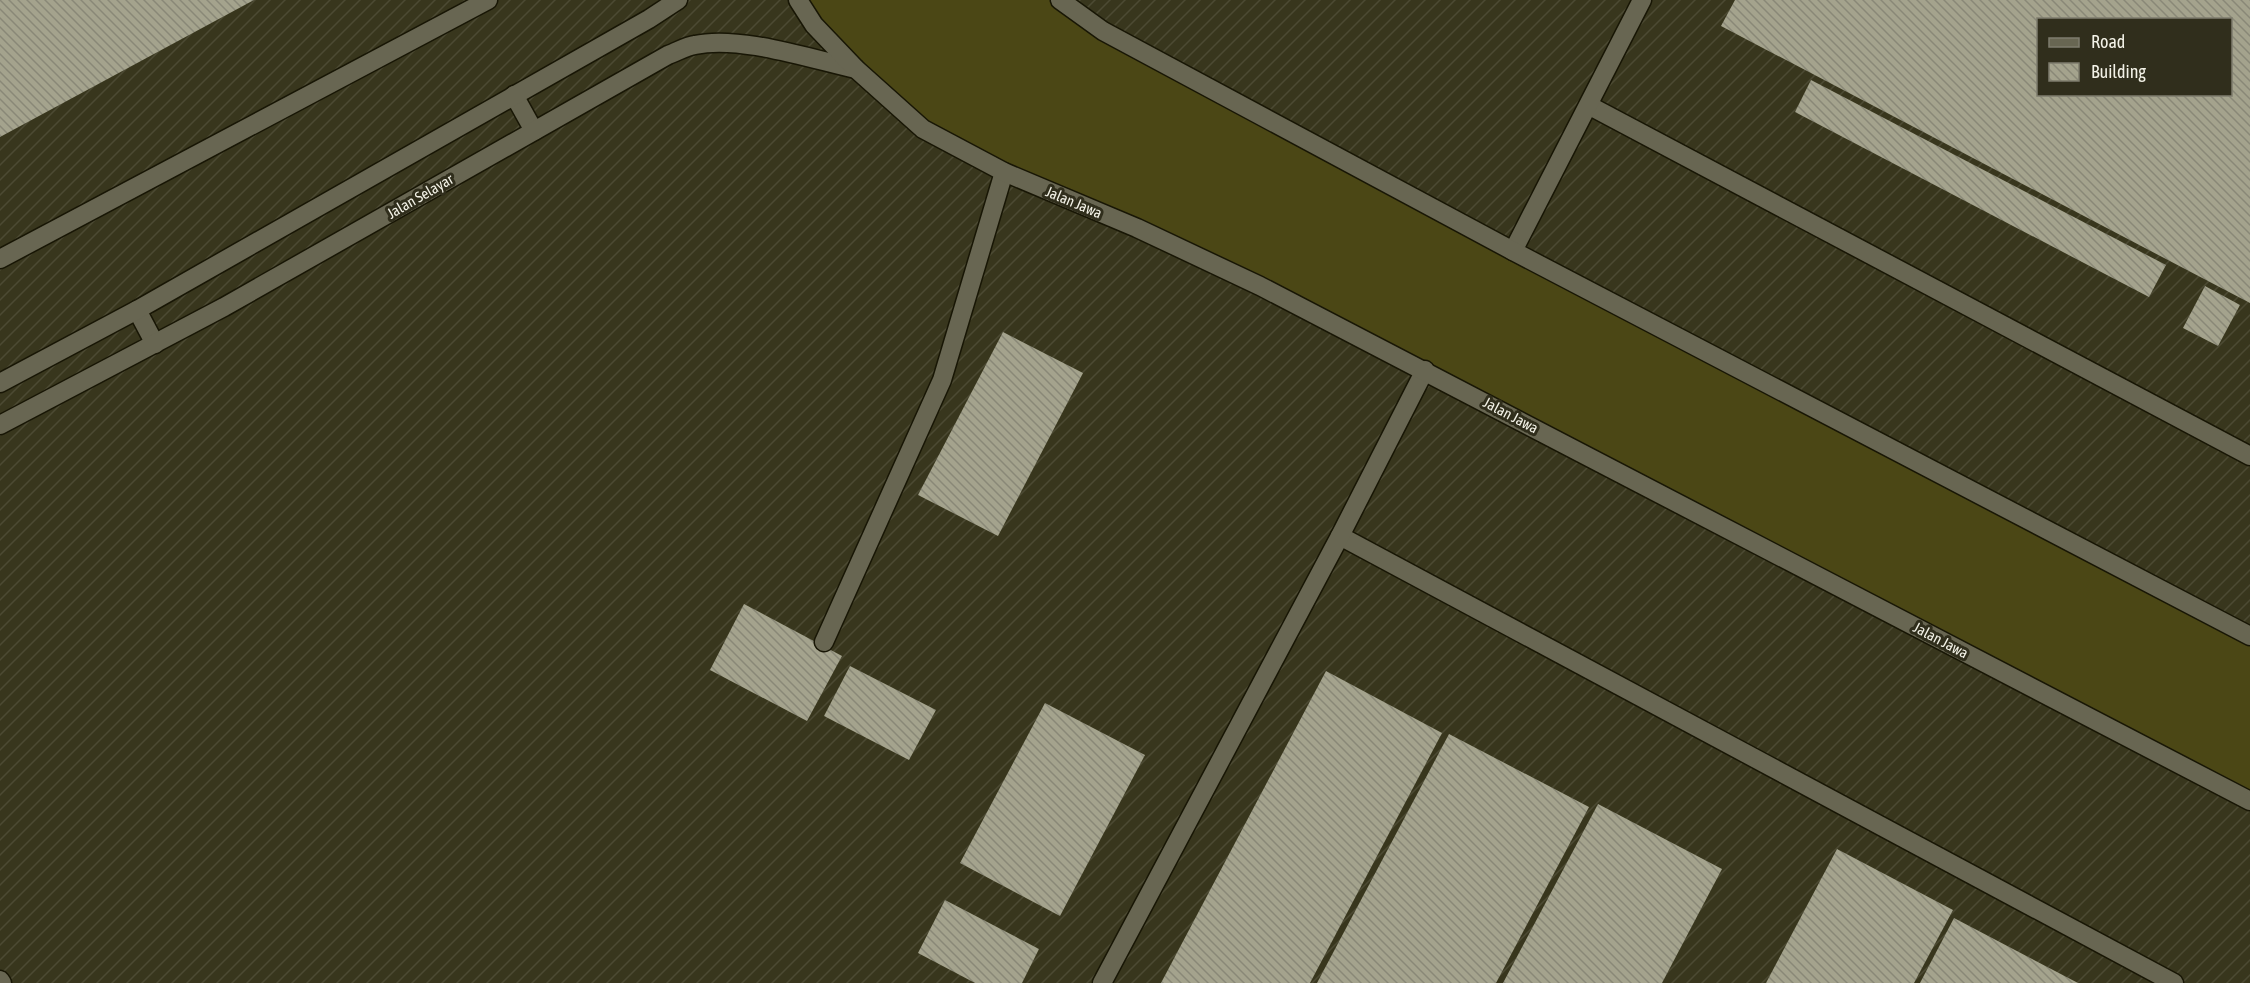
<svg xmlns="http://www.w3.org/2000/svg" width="2250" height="983" viewBox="0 0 2250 983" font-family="'Asap Condensed',sans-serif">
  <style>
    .industrial { fill: url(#industrial-furrows); fill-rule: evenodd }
    .grass { fill: #4b4715 }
    .building { fill: url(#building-back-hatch); fill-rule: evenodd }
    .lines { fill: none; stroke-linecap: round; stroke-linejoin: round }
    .lane-casing { stroke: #181605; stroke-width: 21 }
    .street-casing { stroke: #181605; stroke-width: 21 }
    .secondary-casing { stroke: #181605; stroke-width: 21 }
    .lane { stroke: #686652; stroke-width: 18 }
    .street { stroke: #686652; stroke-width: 18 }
    .secondary { stroke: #686652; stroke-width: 18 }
    .labels { text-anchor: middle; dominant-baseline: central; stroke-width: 6; stroke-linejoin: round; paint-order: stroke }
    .street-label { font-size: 15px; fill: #f3f2e7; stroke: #302e1c }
  </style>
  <defs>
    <pattern id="industrial-furrows" width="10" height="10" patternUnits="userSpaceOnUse" patternTransform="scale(1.5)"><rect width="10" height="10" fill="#38361d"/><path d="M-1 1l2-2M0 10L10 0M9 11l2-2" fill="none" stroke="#4c4a33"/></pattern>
    <pattern id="building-back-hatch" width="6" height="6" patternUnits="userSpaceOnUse" patternTransform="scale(1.5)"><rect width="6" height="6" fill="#a4a38d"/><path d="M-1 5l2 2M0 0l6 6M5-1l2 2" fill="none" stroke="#898877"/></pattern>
  </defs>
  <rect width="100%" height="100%" fill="#302e1c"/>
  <path class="industrial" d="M0,0H2250V983H0ZM2038,20H2230V94H2038Z"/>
  <polygon class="grass" points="798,0 1060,0 2250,636 2250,799 1425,370 923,129"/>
  <g class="building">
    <polygon points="0,0 254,0 0,137"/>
    <path d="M1735,0H2250V303L1721,26ZM2038,20H2230V94H2038Z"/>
    <polygon points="1811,80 2166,265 2149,297 1795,112"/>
    <polygon points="2205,286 2240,305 2218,346 2183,328"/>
    <polygon points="1003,332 1083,373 998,536 918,495"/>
    <polygon points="744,604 842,656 807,721 710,670"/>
    <polygon points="850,666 936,710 909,760 824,716"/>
    <polygon points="1326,671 1442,733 1310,983 1161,983"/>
    <polygon points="1045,703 1145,755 1060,916 960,863"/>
    <polygon points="1449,734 1589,807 1496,983 1317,983"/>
    <polygon points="1598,804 1722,869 1662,983 1503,983"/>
    <polygon points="1837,849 1953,910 1914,983 1766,983"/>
    <polygon points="945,900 1039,949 1022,983 975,983 918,953"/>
    <polygon points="1954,918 2078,983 1920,983"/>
  </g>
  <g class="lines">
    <defs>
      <g id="lane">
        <polyline points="1590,106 2250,456"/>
        <polyline points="1513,251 1642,0"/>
        <polyline points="0,259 488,0"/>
        <polyline points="1340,536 2174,983"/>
        <polyline points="824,642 942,380 1004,172"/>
        <polyline points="0,980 2,983"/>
        <polyline points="1102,983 1340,536 1425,370"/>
      </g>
      <g id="street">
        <polyline points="514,95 534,131"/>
        <polyline points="137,310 155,344"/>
        <polyline points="0,383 137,310 649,19 678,0"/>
        <path d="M0,425L224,307L668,55C677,52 686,46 695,45C739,35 811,59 856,69"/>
      </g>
      <g id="secondary">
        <polyline points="798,0 814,25 856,69 923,129 1004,172 1137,228 1260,286 2250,801"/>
        <polyline points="1060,0 1103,31 1513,251 2250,636"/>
      </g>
    </defs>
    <use href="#lane" class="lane-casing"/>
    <use href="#street" class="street-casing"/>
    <use href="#secondary" class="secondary-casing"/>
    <use href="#lane" class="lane"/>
    <use href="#street" class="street"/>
    <use href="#secondary" class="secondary"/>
  </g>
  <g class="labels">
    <g class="street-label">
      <text transform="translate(420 196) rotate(-30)">Jalan Selayar</text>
      <text transform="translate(1074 202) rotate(23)">Jalan Jawa</text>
      <text transform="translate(1511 415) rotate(28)">Jalan Jawa</text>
      <text transform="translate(1941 640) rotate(28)">Jalan Jawa</text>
    </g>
  </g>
  <rect x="2037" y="18" width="195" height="78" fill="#302e1c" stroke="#7e7c6d" stroke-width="1.5"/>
  <rect x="2049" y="38" width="30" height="9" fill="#686652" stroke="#7e7c6d" stroke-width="1.5"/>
  <text x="2091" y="48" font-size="18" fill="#f3f2e7">Road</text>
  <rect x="2049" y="63" width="30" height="18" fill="url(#building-back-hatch)" stroke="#7e7c6d" stroke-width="1.5"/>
  <text x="2091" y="78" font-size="18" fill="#f3f2e7">Building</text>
</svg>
